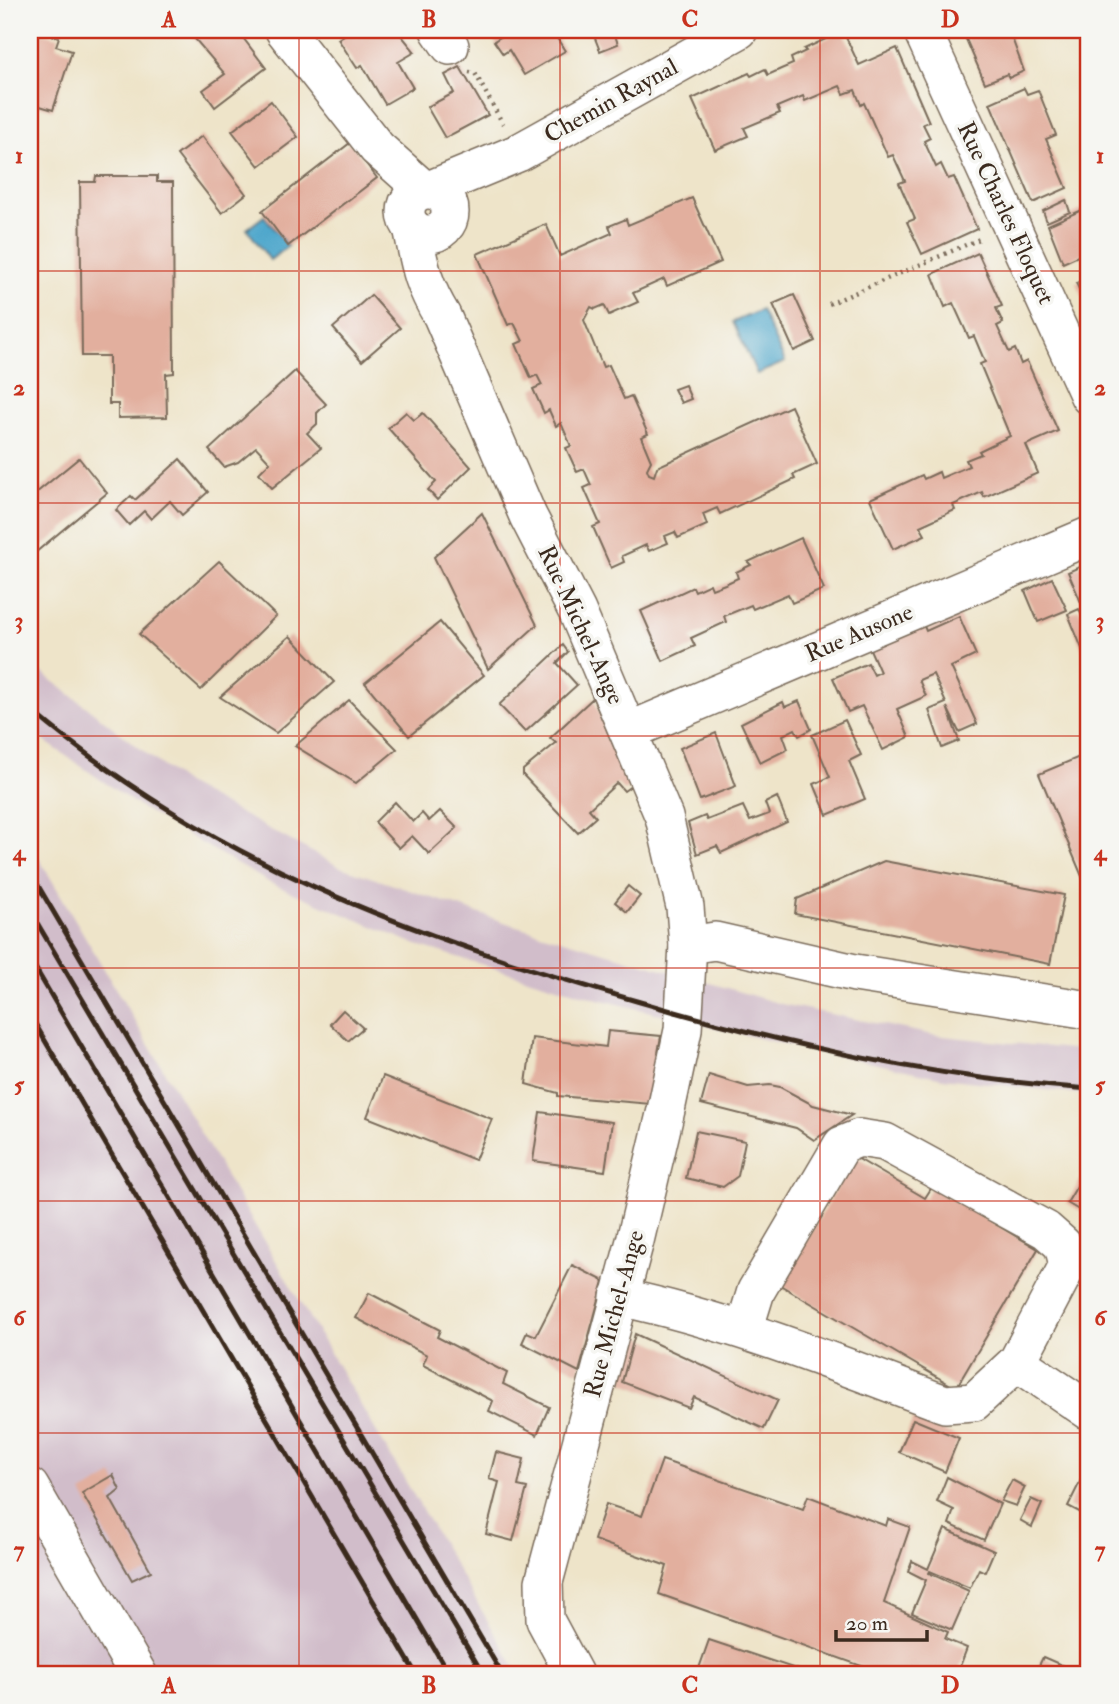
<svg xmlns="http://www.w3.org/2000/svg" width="1119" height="1704" viewBox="0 0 1119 1704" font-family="'IM FELL Double Pica',serif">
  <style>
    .industrial { fill: #d1bdca }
    .water { fill: #50a7cc; stroke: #466875; stroke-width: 2 }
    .building { fill: #e2af9e }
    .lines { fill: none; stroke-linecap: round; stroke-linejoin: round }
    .minor-casing { stroke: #7a6b5a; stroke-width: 40 }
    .path { stroke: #7a6b5a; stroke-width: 4.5; stroke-dasharray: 2 5; stroke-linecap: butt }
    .minor { stroke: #fff; stroke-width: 37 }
    .rail { stroke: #3b2a1e; stroke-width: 5 }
    .grid { fill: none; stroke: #c8321e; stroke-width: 2; stroke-opacity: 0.55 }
    .labels { text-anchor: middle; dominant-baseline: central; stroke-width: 7; stroke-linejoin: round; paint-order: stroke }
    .street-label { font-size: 24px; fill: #3b2a1e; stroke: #f6f6f2 }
    .neatline { fill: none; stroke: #c8321e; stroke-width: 2.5 }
    .grid-label { font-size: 23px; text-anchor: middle; font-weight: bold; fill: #c8321e }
  </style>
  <rect width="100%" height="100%" fill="#f6f6f2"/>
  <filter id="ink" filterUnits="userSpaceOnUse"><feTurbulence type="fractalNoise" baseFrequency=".0143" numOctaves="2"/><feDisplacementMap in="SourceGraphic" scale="14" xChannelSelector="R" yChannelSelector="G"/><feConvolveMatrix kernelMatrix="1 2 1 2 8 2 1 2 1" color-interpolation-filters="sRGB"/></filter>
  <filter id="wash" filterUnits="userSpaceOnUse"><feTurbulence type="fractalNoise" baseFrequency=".00686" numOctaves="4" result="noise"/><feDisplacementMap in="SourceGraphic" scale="28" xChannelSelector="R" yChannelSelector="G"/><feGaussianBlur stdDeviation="1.57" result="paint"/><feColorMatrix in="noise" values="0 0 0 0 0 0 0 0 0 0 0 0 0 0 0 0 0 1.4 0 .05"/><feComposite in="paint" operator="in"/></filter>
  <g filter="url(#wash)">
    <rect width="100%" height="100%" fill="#eee4c9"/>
    <g class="industrial">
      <polygon points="30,663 187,785 340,867 513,925 781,1004 933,1035 1089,1051 1089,1095 943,1078 770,1041 594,998 417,945 270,883 143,809 30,731"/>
      <polygon points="30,843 120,996 519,1674 30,1674"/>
    </g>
    <g class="water">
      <polygon points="264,216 288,246 270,260 247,229"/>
      <polygon points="761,310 785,362 757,374 733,322"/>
    </g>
    <g id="blocks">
      <g class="building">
        <polygon points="30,30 59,37 56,46 72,51 53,110 30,103"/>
        <polygon points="192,30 237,30 266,68 215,107 203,90 225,74 189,32"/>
        <polygon points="341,30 397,30 415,52 398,62 413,88 385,104 362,65 357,68 338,39 344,35"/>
        <polygon points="505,30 552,30 565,51 524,75 509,50 503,54 494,41 507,33"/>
        <polygon points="602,30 613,30 618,44 600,51 593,33"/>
        <polygon points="962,30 1009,30 1024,71 1009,78 1007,74 985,83"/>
        <polygon points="843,31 859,65 897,48 929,122 923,124 930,138 924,141 936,167 941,164 948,179 954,177 977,229 922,254 907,222 915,219 899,183 905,181 893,155 888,157 864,103 861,105 855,90 844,94 840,86 805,101 803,96 777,107 780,113 744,128 748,136 715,150 692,99 749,73 751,76 765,69 768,75 781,69 793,64 791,58 806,51 804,49"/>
        <polygon points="460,67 488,115 445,138 427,107 454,93 445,75"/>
        <polygon points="1024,88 1027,94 1038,90 1056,135 1046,139 1067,188 1033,203 990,103"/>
        <polygon points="271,101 298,137 259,166 232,131"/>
        <polygon points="202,136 246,194 222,213 177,155"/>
        <polygon points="350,143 377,178 288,246 262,211"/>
        <polygon points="96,176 157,176 157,182 173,182 174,373 166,374 167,417 118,418 118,404 109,404 109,356 82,356 80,182 95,182"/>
        <polygon points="692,198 721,262 667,286 664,279 633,293 638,302 609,315 604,305 595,309 591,307 584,320 603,367 609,365 624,399 631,396 648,434 641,437 651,461 647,469 649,474 654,476 657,467 791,406 817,464 793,475 795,479 720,514 717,508 703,514 707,525 678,538 675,532 665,536 668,543 649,551 646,545 622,556 624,562 611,568 593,527 600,524 584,488 591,485 584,469 577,472 566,448 571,446 561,423 556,426 549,410 544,413 533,389 542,385 537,375 531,378 516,344 523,341 514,323 508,325 477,254 546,224 560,256 612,233 609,226 626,219 628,225"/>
        <polygon points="1066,200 1070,212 1047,222 1043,211"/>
        <polygon points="1084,209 1089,222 1089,251 1063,263 1048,225"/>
        <polygon points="978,253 1002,306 996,308 1003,323 997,326 1009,352 1015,349 1021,364 1027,361 1058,431 1026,445 1038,473 984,497 982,492 953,505 955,510 920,526 925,535 893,549 870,499 922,475 924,479 939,472 941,478 969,466 966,460 981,454 979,451 1010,436 980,364 985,362 974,336 969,338 953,303 945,307 932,274"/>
        <polygon points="1089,278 1089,301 1086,303 1076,283"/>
        <polygon points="371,295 400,328 362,361 333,328"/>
        <polygon points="794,295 815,341 794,351 773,304"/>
        <polygon points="295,371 326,404 317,413 317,424 307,433 321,448 272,488 259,473 270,462 256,447 238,462 224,467 209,450"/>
        <polygon points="685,385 691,399 681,403 674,389"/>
        <polygon points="406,412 414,420 423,413 471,467 437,500 428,490 436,482 388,428"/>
        <polygon points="79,458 107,493 30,557 30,498"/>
        <polygon points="180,459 208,492 182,515 170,501 151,519 144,511 129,525 116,510 131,496 135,500"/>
        <polygon points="482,513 537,625 488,669 434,557"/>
        <polygon points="801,538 824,589 792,603 788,594 753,609 751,605 724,616 726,622 691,638 695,646 663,661 641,611 693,587 695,591 710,584 712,589 725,584 738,578 736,572 751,565 748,562"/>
        <polygon points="219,561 276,616 201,690 139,634"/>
        <polygon points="1086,564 1089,571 1089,621 1068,572"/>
        <polygon points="1052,578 1067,610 1038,622 1025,591"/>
        <polygon points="1079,609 1089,632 1089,666 1068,614"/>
        <polygon points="959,616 976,655 951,667 977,724 959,732 947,707 959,741 942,748 929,710 946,703 933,674 919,680 926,696 897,709 909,737 883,750 862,706 848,712 833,678 868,663 874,675 880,672 869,647 923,624 926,631"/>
        <polygon points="440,622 484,675 409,736 365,683"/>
        <polygon points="290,636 334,682 276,733 220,697"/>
        <polygon points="563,645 568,652 557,663 577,685 525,732 499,705"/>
        <polygon points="593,698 631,786 624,791 617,783 589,809 596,817 578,833 523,775 523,770 556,743 550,738"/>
        <polygon points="349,700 397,749 356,783 295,746"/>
        <polygon points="799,701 811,729 799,736 795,729 783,735 788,749 760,763 741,723 783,702 785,707"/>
        <polygon points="845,720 861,755 849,761 865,799 827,815 814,784 830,777 812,735"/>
        <polygon points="716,733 736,786 700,800 680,748"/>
        <polygon points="1089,753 1089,893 1039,774"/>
        <polygon points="777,797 787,822 721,853 717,846 697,854 688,823 705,816 707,820 743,806 750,821 769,814 765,803"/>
        <polygon points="395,802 413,822 422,813 429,821 440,811 457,828 429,854 412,836 399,848 375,822"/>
        <polygon points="884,861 1064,895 1050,964 795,914 797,899"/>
        <polygon points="628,886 640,896 627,912 615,902"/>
        <polygon points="343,1010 363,1028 348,1041 330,1024"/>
        <polygon points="608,1031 661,1036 658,1053 662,1054 651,1104 558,1096 558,1093 526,1084 532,1038 606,1047"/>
        <polygon points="709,1075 748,1087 770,1085 780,1087 813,1105 852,1115 814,1140 796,1128 701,1104"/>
        <polygon points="383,1076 492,1119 475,1160 367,1117"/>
        <polygon points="540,1112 612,1122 605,1171 533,1161"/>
        <polygon points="696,1131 745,1141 738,1176 723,1187 686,1178"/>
        <polygon points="855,1157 925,1198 932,1187 1038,1249 956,1388 780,1285"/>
        <polygon points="1089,1166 1089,1216 1067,1203"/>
        <polygon points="572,1265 604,1281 579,1372 522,1343 527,1332 536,1336"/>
        <polygon points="369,1293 440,1330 437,1337 507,1373 503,1384 549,1407 537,1435 489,1411 493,1401 423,1365 427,1355 356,1318"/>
        <polygon points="635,1334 778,1400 764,1429 694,1397 689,1408 622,1382"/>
        <polygon points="913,1419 959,1438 945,1472 899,1452"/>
        <polygon points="496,1452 524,1459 518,1486 527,1488 513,1541 486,1534 499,1482 489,1479"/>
        <polygon points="662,1460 803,1509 808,1496 886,1526 888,1519 910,1527 884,1603 948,1632 945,1639 967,1648 957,1674 884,1674 659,1594 667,1566 594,1540 606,1504 642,1516"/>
        <polygon points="1089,1464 1089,1517 1068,1506"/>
        <polygon points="113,1475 120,1490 110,1498 151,1571 132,1580 82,1493"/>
        <polygon points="947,1477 1000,1504 984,1540 949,1524 954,1510 937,1502"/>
        <polygon points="1012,1480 1025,1487 1016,1506 1001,1501"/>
        <polygon points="1031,1499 1042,1504 1032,1527 1020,1520"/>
        <polygon points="945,1529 994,1551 985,1572 979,1569 970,1588 930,1571 929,1573 969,1591 952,1630 912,1613 926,1580 908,1571 912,1561 928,1569"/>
        <polygon points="709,1640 811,1674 697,1674"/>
        <polygon points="1043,1657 1082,1674 1035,1674"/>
      </g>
    </g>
  </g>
  <g filter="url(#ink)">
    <use href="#blocks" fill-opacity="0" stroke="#7a6b5a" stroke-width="2"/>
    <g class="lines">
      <defs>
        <g id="minor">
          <polyline points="284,30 377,148 424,190"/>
          <polyline points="439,30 450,46"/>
          <polyline points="922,30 1089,396"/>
          <polyline points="431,189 518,153 739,30"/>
          <circle cx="428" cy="212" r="22"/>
          <path d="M412,227C420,265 421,281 442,316L528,516L577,611L664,817L685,907L688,945L683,1030L666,1110L635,1241L544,1582L545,1620L574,1674"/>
          <polyline points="629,731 1089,536"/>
          <polyline points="688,945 715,941 855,973 1089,1010"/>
          <path d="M619,1297C732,1321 838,1364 945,1404L974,1402L1017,1362L1068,1265L1063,1245L1046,1230L885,1142L859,1138L842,1145L756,1291L744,1330"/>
          <polyline points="1017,1362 1089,1411"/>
          <polyline points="30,1487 138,1674"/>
        </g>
      </defs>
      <use href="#minor" class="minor-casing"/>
      <g class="path">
        <polyline points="469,72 475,73 503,124"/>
        <polyline points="829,304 982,238"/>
      </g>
      <use href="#minor" class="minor"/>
      <g class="rail">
        <path d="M30,709C211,863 415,937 640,1002C792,1046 931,1078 1089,1089"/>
        <polyline points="30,872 502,1674"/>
        <polyline points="30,911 483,1674"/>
        <polyline points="30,959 449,1674"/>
        <polyline points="30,1015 416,1674"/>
      </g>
    </g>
  </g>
  <path class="grid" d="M299,30V1674M560,30V1674M820,30V1674M30,271H1089M30,503H1089M30,736H1089M30,968H1089M30,1201H1089M30,1433H1089"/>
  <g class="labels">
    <g class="street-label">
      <text transform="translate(611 101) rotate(-29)">Chemin Raynal</text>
      <text transform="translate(1006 213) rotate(65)">Rue Charles Floquet</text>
      <text transform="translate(581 625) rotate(65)">Rue Michel-Ange</text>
      <text transform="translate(859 633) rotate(-23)">Rue Ausone</text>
      <text transform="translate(614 1314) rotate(-75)">Rue Michel-Ange</text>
    </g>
  </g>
  <rect width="1119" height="1704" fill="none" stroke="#f6f6f2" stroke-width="77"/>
  <path d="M836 1630v10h91v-10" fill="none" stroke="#3b2a1e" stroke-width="3.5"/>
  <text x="846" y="1630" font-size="21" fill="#3b2a1e" stroke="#f6f6f2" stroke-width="5" paint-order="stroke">20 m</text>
  <rect x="38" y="38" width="1042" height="1628" class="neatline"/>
  <g class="grid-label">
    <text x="169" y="27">A</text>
    <text x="429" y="27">B</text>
    <text x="690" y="27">C</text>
    <text x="950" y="27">D</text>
    <text x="19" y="163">1</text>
    <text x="1100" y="163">1</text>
    <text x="19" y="395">2</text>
    <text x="1100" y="395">2</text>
    <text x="19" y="628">3</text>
    <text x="1100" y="628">3</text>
    <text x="19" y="860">4</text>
    <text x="1100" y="860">4</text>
    <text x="19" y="1092">5</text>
    <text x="1100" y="1092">5</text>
    <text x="19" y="1325">6</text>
    <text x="1100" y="1325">6</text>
    <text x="19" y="1557">7</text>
    <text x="1100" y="1557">7</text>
    <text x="169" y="1693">A</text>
    <text x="429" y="1693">B</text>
    <text x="690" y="1693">C</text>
    <text x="950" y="1693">D</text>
  </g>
</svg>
